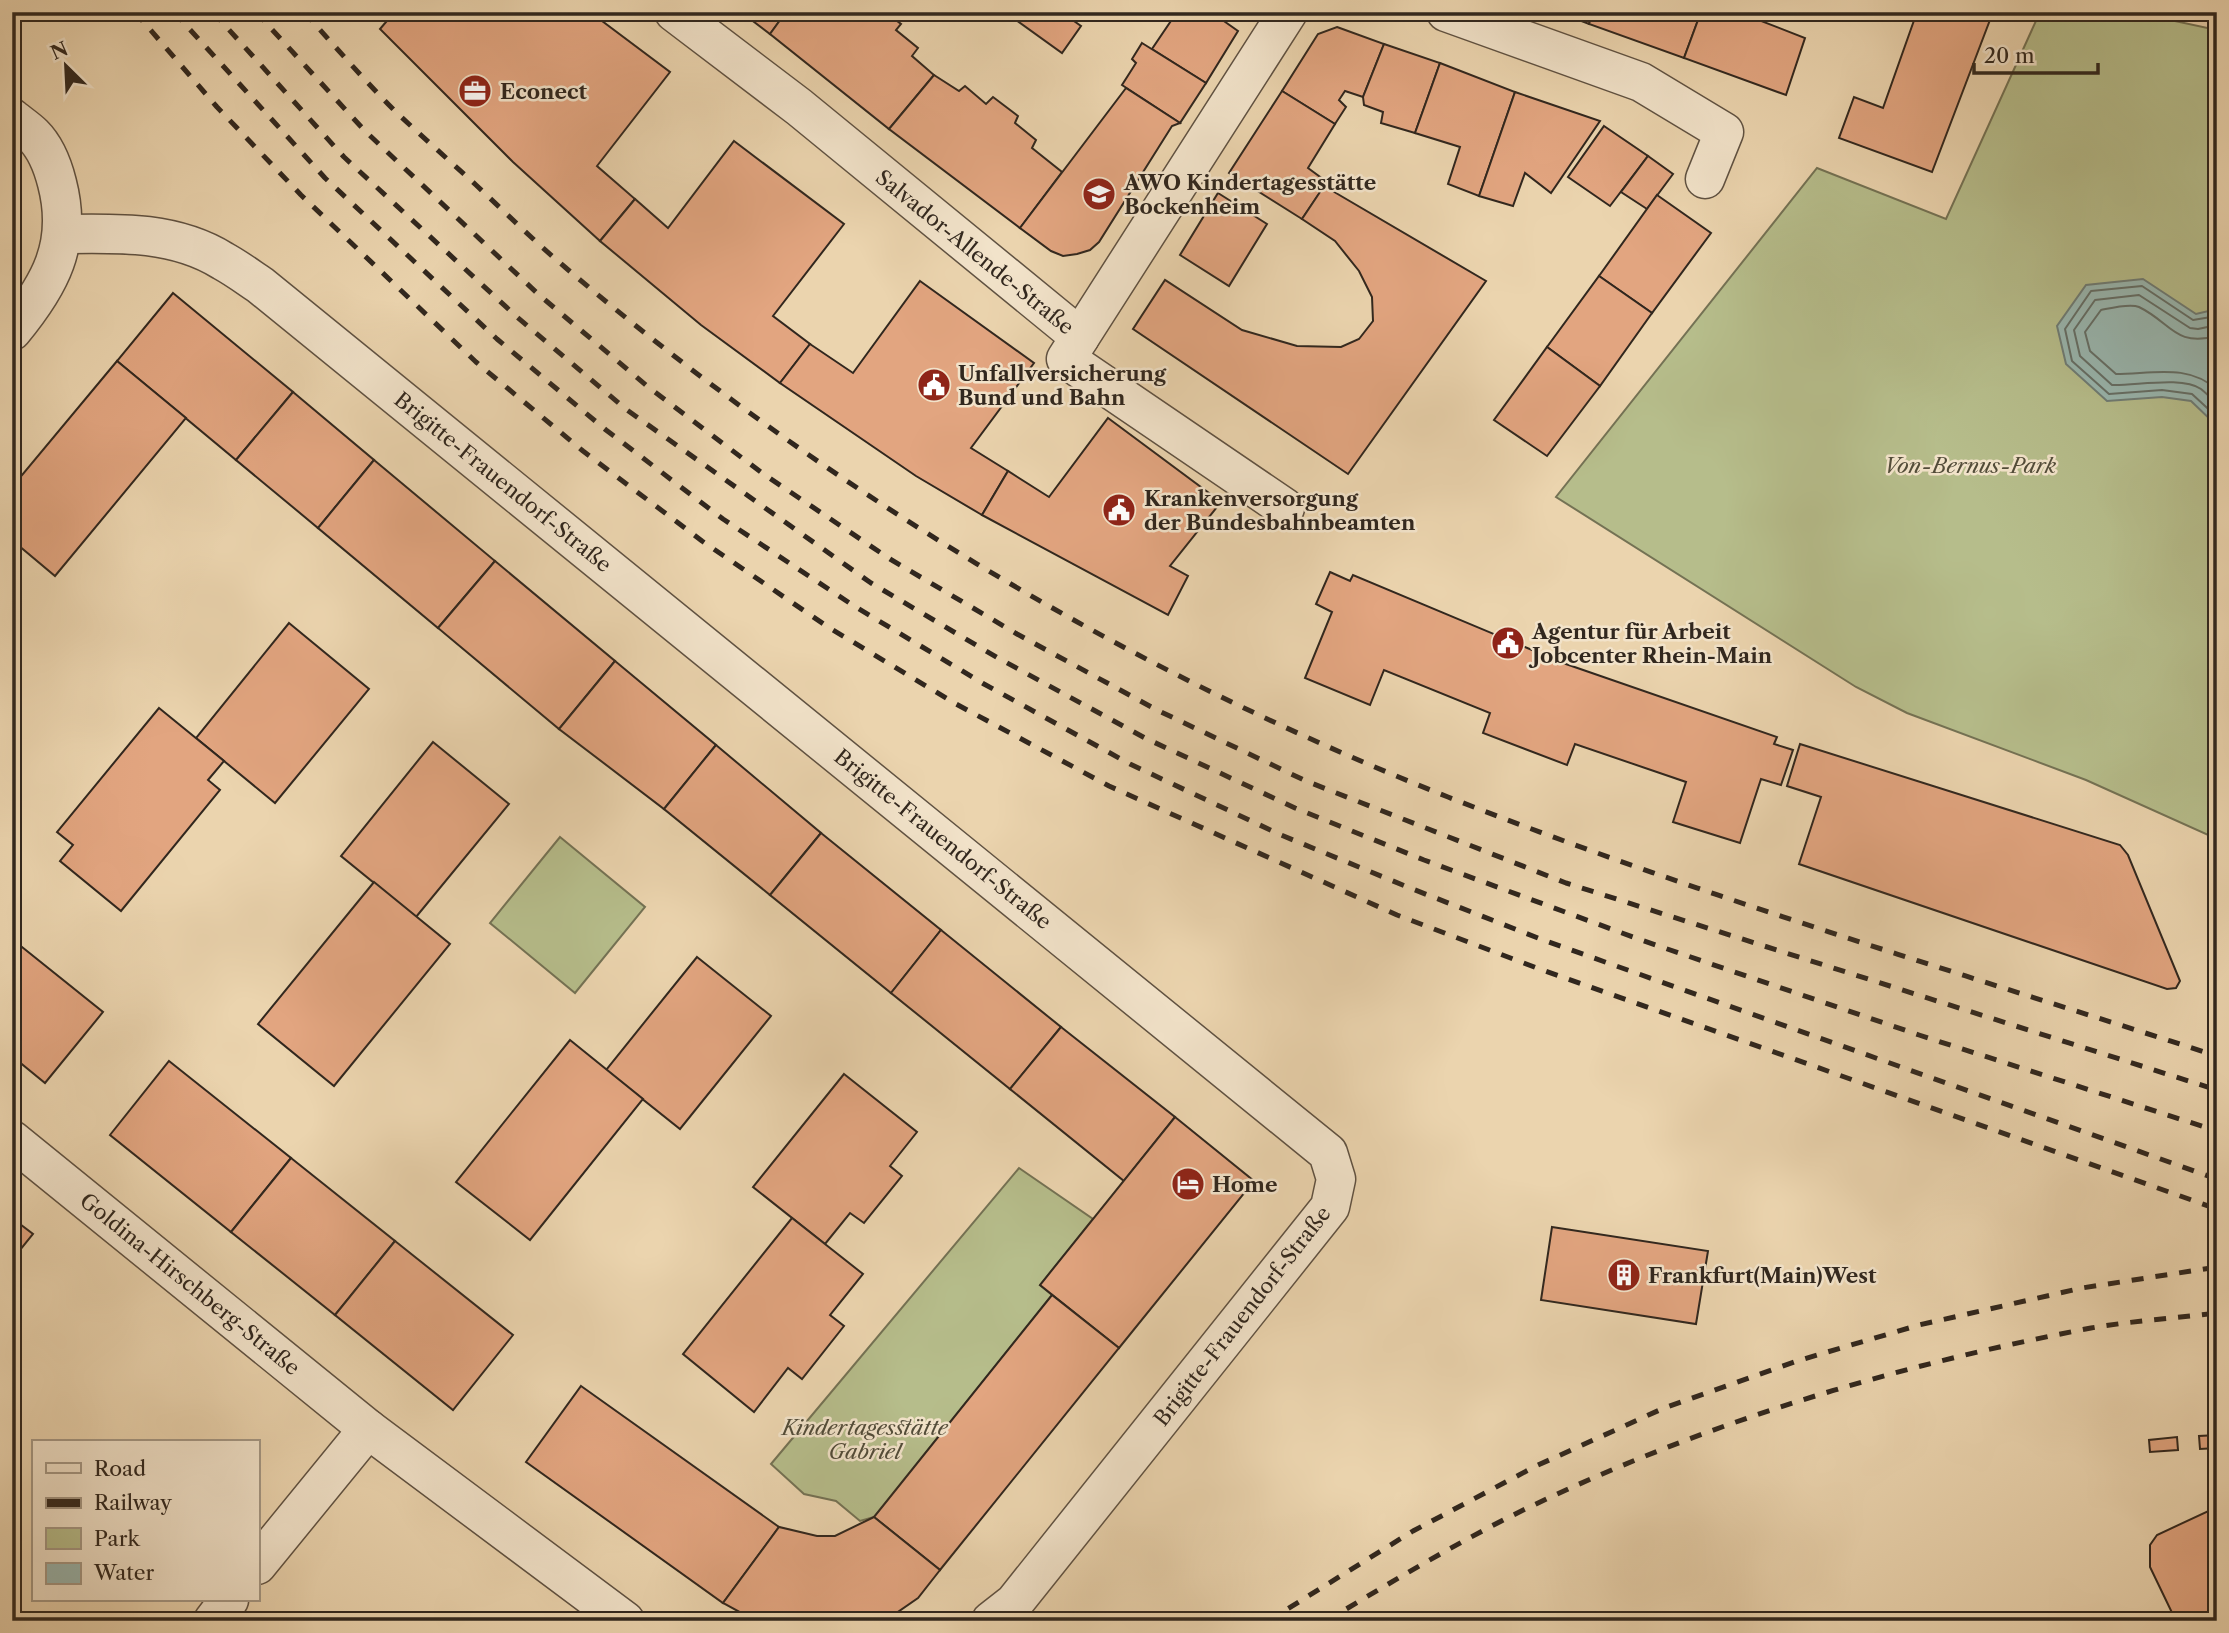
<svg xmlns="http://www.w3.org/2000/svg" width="2229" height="1633" viewBox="0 0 2229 1633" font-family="'Libre Caslon Text',serif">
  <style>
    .green { fill: #b6bd8b; stroke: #747254; stroke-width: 2 }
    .water { fill: #99b7b0; stroke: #6f7d76; stroke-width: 2 }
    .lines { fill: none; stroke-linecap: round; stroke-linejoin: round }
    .shore { stroke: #656f67; stroke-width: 2 }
    .building { fill: #e2a580; stroke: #31271e; stroke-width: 2 }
    .street-casing { stroke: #605242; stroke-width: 41 }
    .street { stroke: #f2e3ca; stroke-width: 38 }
    .rail { stroke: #31271e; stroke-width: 5; stroke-dasharray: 12 12; stroke-linecap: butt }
    .labels { text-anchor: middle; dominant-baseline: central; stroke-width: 5; stroke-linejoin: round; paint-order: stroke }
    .poi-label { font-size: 21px; font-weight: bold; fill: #31271e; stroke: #f2e3ca; text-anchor: start }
    .street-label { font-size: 21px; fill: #31271e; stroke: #f2e3ca }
    .park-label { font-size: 21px; font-style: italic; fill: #524c39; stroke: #f2e3ca }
  </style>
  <rect width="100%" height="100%" fill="#ebd4ae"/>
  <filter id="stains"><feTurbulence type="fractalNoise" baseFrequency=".00286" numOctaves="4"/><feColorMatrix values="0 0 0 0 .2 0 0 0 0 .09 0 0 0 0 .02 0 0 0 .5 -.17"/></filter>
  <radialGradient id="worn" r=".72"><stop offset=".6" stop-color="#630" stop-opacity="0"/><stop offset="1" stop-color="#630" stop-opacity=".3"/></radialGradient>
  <g class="green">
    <polygon points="2040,12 2133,12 2217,30 2217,839 2086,780 1907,713 1856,687 1556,497 1817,168 1946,219"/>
    <polygon points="560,837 645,907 575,993 490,923"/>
    <polygon points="1019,1168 1093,1219 1040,1285 1052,1295 874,1517 860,1521 836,1501 804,1494 771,1464"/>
  </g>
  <polygon class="water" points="2143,279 2196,314 2217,309 2217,426 2191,401 2162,397 2107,401 2066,364 2057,326 2086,285"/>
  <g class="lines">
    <g class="shore">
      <polyline points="2217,316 2193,320 2142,286 2091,291 2065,329 2072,361 2109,394 2162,390 2192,394 2217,417"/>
      <path d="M2217,325L2198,329L2190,328L2139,295L2095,300L2074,330L2080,356L2112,385C2135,386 2182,376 2201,389C2206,393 2212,399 2217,404"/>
      <path d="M2217,336C2174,347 2172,323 2139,307C2130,303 2111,308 2101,310L2085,332L2090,351L2116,374C2151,374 2189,363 2217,390"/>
    </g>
  </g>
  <g class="building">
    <polygon points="383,12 590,12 670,72 597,166 635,199 600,241 513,162 380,29 386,22 379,15"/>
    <polygon points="741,12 786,12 770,34"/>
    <polygon points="786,12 885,12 901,24 896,30 918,48 912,56 934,75 889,129 770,34"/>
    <polygon points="1005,12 1061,12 1081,26 1062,53"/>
    <polygon points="1177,12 1211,12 1238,31 1206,83 1152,49"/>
    <polygon points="1558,12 1593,12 1589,24"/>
    <polygon points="1593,12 1701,12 1684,58 1589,24"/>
    <polygon points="1701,12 1738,12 1805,38 1786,95 1684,58"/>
    <polygon points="1917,12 1993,12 1932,172 1839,138 1854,97 1883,108"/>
    <polygon points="1337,27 1384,44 1363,97 1345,91 1339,100 1346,107 1335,124 1282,91 1318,34"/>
    <polygon points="1142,43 1206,83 1180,123 1122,85 1136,63 1132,59"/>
    <polygon points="1384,44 1440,63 1415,133 1381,123 1383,112 1364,105 1363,97"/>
    <polygon points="1440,63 1515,92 1479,196 1448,184 1460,147 1415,133"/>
    <polygon points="934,75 959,91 965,86 986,104 993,97 1018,116 1015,123 1036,140 1032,148 1062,172 1020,228 889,129"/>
    <polygon points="1126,88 1180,123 1172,126 1099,242 1090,250 1077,254 1063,256 1051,251 1020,228"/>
    <polygon points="1282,91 1335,124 1308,168 1327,182 1302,219 1229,173"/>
    <polygon points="1515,92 1600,121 1551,193 1525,173 1513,206 1479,196"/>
    <polygon points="1604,126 1648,156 1610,206 1568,177"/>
    <polygon points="734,141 844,224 773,316 810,344 780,383 701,325 600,241 635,199 668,228"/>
    <polygon points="1648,156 1673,174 1647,209 1621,192"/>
    <polygon points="1324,186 1486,281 1348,474 1133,329 1165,280 1242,330 1297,346 1341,347 1359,339 1373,321 1372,297 1359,271 1335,241 1302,219"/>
    <polygon points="1218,193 1267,224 1229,286 1180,255"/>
    <polygon points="1657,195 1711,233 1652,313 1599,276"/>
    <polygon points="1599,276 1652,313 1600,386 1547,347"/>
    <polygon points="920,281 1034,363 971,448 1008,471 982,515 916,476 780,383 810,344 853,373"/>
    <polygon points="173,293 293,392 236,460 117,361"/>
    <polygon points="1547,347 1600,386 1547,456 1494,420"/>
    <polygon points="117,361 186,418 55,576 12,540 12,487"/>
    <polygon points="293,392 374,460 318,528 236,460"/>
    <polygon points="1108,418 1221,502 1170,566 1188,576 1168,615 982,515 1008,471 1049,497"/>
    <polygon points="374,460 495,561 438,628 318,528"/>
    <polygon points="495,561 615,661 559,729 438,628"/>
    <polygon points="1330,572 1350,581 1353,575 1563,663 1777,737 1774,744 1793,750 1781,785 1761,779 1740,843 1673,822 1686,782 1575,744 1567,765 1483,733 1490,713 1384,670 1370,705 1305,678 1332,612 1316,604"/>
    <polygon points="289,623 369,689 275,803 196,738"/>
    <polygon points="615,661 716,745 664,809 559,729"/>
    <polygon points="159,708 224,761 208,780 220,790 121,911 60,861 73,845 57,832"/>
    <polygon points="433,742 509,804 416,917 341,856"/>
    <polygon points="1800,744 2120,845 2128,855 2180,981 2176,988 2167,989 1799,864 1821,797 1787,786"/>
    <polygon points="716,745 821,833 770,895 664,809"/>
    <polygon points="821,833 941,930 891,993 770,895"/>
    <polygon points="374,882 450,944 334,1086 258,1024"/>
    <polygon points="941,930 1061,1027 1010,1089 891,993"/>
    <polygon points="12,939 103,1012 45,1083 12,1056"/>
    <polygon points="697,957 771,1016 680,1129 606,1070"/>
    <polygon points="1061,1027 1175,1117 1124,1181 1010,1089"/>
    <polygon points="570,1040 643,1099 530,1240 456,1182"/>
    <polygon points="169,1061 291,1158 231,1232 110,1135"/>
    <polygon points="844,1074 917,1132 890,1166 902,1176 864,1223 850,1213 825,1244 753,1187"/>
    <polygon points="1175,1117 1254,1181 1119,1348 1040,1285"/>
    <polygon points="291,1158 395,1241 335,1315 231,1232"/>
    <polygon points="12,1218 33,1234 12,1260"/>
    <polygon points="792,1218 863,1274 830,1315 844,1326 802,1379 788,1368 754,1412 683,1354"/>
    <polygon points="1552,1227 1708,1251 1696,1324 1541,1300"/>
    <polygon points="395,1241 513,1335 453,1410 335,1315"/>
    <polygon points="1052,1295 1119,1348 940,1570 874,1517"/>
    <polygon points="581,1386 779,1527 723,1603 526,1462"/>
    <polygon points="2217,1435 2217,1448 2200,1449 2199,1436"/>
    <polygon points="2177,1437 2178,1450 2150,1452 2149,1440"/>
    <polygon points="2217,1507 2217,1621 2176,1621 2150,1567 2150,1545 2157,1535"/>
    <polygon points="874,1517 940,1570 918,1598 889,1618 881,1621 756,1621 723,1603 779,1527 817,1536 835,1536"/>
  </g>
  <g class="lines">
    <defs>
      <g id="street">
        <polyline points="674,12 799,107 1080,337 1066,359 1285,508"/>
        <polyline points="1446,12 1641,82 1724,132 1705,179"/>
        <path d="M12,118C19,124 27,129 33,135C46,148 53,167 57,183C73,244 50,285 12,331"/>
        <path d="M63,234C118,233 175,231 223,261C236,268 248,277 260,285L1328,1153L1336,1179L1330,1207L1014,1603L991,1621"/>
        <polyline points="1080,337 1288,12"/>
        <polyline points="12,1140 368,1429 625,1621"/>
        <polyline points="257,1565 368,1429"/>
        <polyline points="213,1621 229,1600"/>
      </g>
    </defs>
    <use href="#street" class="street-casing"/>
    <use href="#street" class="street"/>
    <g class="rail">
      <polyline points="135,12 217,107 301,195 476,362 583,451 702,541 828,627 956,704 1109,786 1397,915 1537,968 2217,1209"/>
      <polyline points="174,12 325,178 497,339 606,430 723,519 854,606 984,684 1130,764 1281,835 1410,888 1543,940 2217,1179"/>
      <polyline points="213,12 344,157 517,317 627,410 871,583 998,658 1145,738 1295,808 1424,860 1641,940 1919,1035 2217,1131"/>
      <polyline points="256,12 365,131 538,294 647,386 762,473 890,559 1017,634 1157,710 1306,781 1566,883 2217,1090"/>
      <path d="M304,12C334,45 363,79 394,110C421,136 449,160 476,185C506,213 535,242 566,268C829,492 1127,670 1448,797C1700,896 1960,973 2217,1056"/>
      <polyline points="1268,1621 1413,1531 1536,1466 1664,1408 1797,1361 1919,1325 2082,1288 2217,1267"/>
      <path d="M1326,1621C1400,1577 1474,1532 1553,1496C1723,1417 1907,1363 2091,1328C2132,1321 2175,1318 2217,1313"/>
    </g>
  </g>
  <defs>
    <symbol id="office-disc" viewBox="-11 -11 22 22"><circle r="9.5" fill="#8f2418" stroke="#f2e3ca"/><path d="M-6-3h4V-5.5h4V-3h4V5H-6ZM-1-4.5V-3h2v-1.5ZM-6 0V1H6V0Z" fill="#fff"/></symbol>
    <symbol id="school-disc" viewBox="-11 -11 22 22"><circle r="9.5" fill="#8f2418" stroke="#f2e3ca"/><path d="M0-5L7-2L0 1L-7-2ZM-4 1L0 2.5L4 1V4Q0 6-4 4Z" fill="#fff"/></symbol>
    <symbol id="civic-disc" viewBox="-11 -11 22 22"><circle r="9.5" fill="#8f2418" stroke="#f2e3ca"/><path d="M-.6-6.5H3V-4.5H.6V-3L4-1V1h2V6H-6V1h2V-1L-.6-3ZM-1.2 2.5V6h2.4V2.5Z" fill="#fff"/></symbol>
    <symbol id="hotel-disc" viewBox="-11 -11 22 22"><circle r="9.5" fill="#8f2418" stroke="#f2e3ca"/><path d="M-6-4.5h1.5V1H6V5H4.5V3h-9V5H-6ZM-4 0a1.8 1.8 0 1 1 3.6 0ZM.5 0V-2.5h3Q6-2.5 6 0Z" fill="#fff"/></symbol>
    <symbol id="building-disc" viewBox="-11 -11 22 22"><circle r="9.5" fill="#8f2418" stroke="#f2e3ca"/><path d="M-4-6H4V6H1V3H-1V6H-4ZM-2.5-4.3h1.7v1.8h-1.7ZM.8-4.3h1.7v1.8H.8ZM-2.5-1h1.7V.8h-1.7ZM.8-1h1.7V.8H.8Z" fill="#fff"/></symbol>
  </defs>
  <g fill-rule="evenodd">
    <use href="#office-disc" x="456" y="72" width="38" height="38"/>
    <use href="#school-disc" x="1080" y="175" width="38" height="38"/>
    <use href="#civic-disc" x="915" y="366" width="38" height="38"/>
    <use href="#civic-disc" x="1100" y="491" width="38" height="38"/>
    <use href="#civic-disc" x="1489" y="624" width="38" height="38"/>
    <use href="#hotel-disc" x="1169" y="1165" width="38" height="38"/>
    <use href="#building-disc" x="1605" y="1256" width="38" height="38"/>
  </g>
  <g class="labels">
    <g class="poi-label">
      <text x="500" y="91">Econect</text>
      <text x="1124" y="182">AWO Kindertagesstätte<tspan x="1124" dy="24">Bockenheim</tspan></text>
      <text x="958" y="373">Unfallversicherung<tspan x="958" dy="24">Bund und Bahn</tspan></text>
      <text x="1144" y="498">Krankenversorgung<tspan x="1144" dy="24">der Bundesbahnbeamten</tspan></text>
      <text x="1532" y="631">Agentur für Arbeit<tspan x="1532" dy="24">Jobcenter Rhein-Main</tspan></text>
      <text x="1212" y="1184">Home</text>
      <text x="1648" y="1275">Frankfurt(Main)West</text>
    </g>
    <g class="street-label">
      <text transform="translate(975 252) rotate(39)">Salvador-Allende-Straße</text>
      <text transform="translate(503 482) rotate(39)">Brigitte-Frauendorf-Straße</text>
      <text transform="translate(943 839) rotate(39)">Brigitte-Frauendorf-Straße</text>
      <text transform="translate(190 1284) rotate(39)">Goldina-Hirschberg-Straße</text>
      <text transform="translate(1242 1316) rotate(-52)">Brigitte-Frauendorf-Straße</text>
    </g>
    <g class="park-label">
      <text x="1970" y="465">Von-Bernus-Park</text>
      <text x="865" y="1427">Kindertagesstätte<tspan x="865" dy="24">Gabriel</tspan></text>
    </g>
  </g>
  <rect width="2229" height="1633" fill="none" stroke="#ebd4ae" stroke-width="42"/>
  <rect x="14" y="14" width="2201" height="1605" fill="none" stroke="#31271e" stroke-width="3.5"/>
  <rect x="21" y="21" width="2187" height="1591" fill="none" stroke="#31271e" stroke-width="2"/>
  <rect x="32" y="1440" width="228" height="161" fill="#f2e3ca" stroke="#a59885" stroke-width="2"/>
  <rect x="46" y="1463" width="35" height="10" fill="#f2e3ca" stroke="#a59885" stroke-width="2"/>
  <text x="94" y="1476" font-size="21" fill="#31271e">Road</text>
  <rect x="46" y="1498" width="35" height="10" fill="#31271e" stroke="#a59885" stroke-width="2"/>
  <text x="94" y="1510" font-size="21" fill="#31271e">Railway</text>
  <rect x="46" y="1528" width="35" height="21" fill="#b6bd8b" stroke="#a59885" stroke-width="2"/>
  <text x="94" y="1546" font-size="21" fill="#31271e">Park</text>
  <rect x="46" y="1563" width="35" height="21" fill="#99b7b0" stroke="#a59885" stroke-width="2"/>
  <text x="94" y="1580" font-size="21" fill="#31271e">Water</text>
  <g transform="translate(66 66) rotate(336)" stroke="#f2e3ca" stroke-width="5" paint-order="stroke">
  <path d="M0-5L12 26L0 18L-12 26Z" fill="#31271e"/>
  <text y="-10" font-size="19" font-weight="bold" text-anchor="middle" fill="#31271e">N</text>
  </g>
  <path d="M1974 63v10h124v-10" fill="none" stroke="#31271e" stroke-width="3.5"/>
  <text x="1984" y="63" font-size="21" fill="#31271e" stroke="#f2e3ca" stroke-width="5" paint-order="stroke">20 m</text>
  <rect width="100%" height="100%" filter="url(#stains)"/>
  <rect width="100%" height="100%" fill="url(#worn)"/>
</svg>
